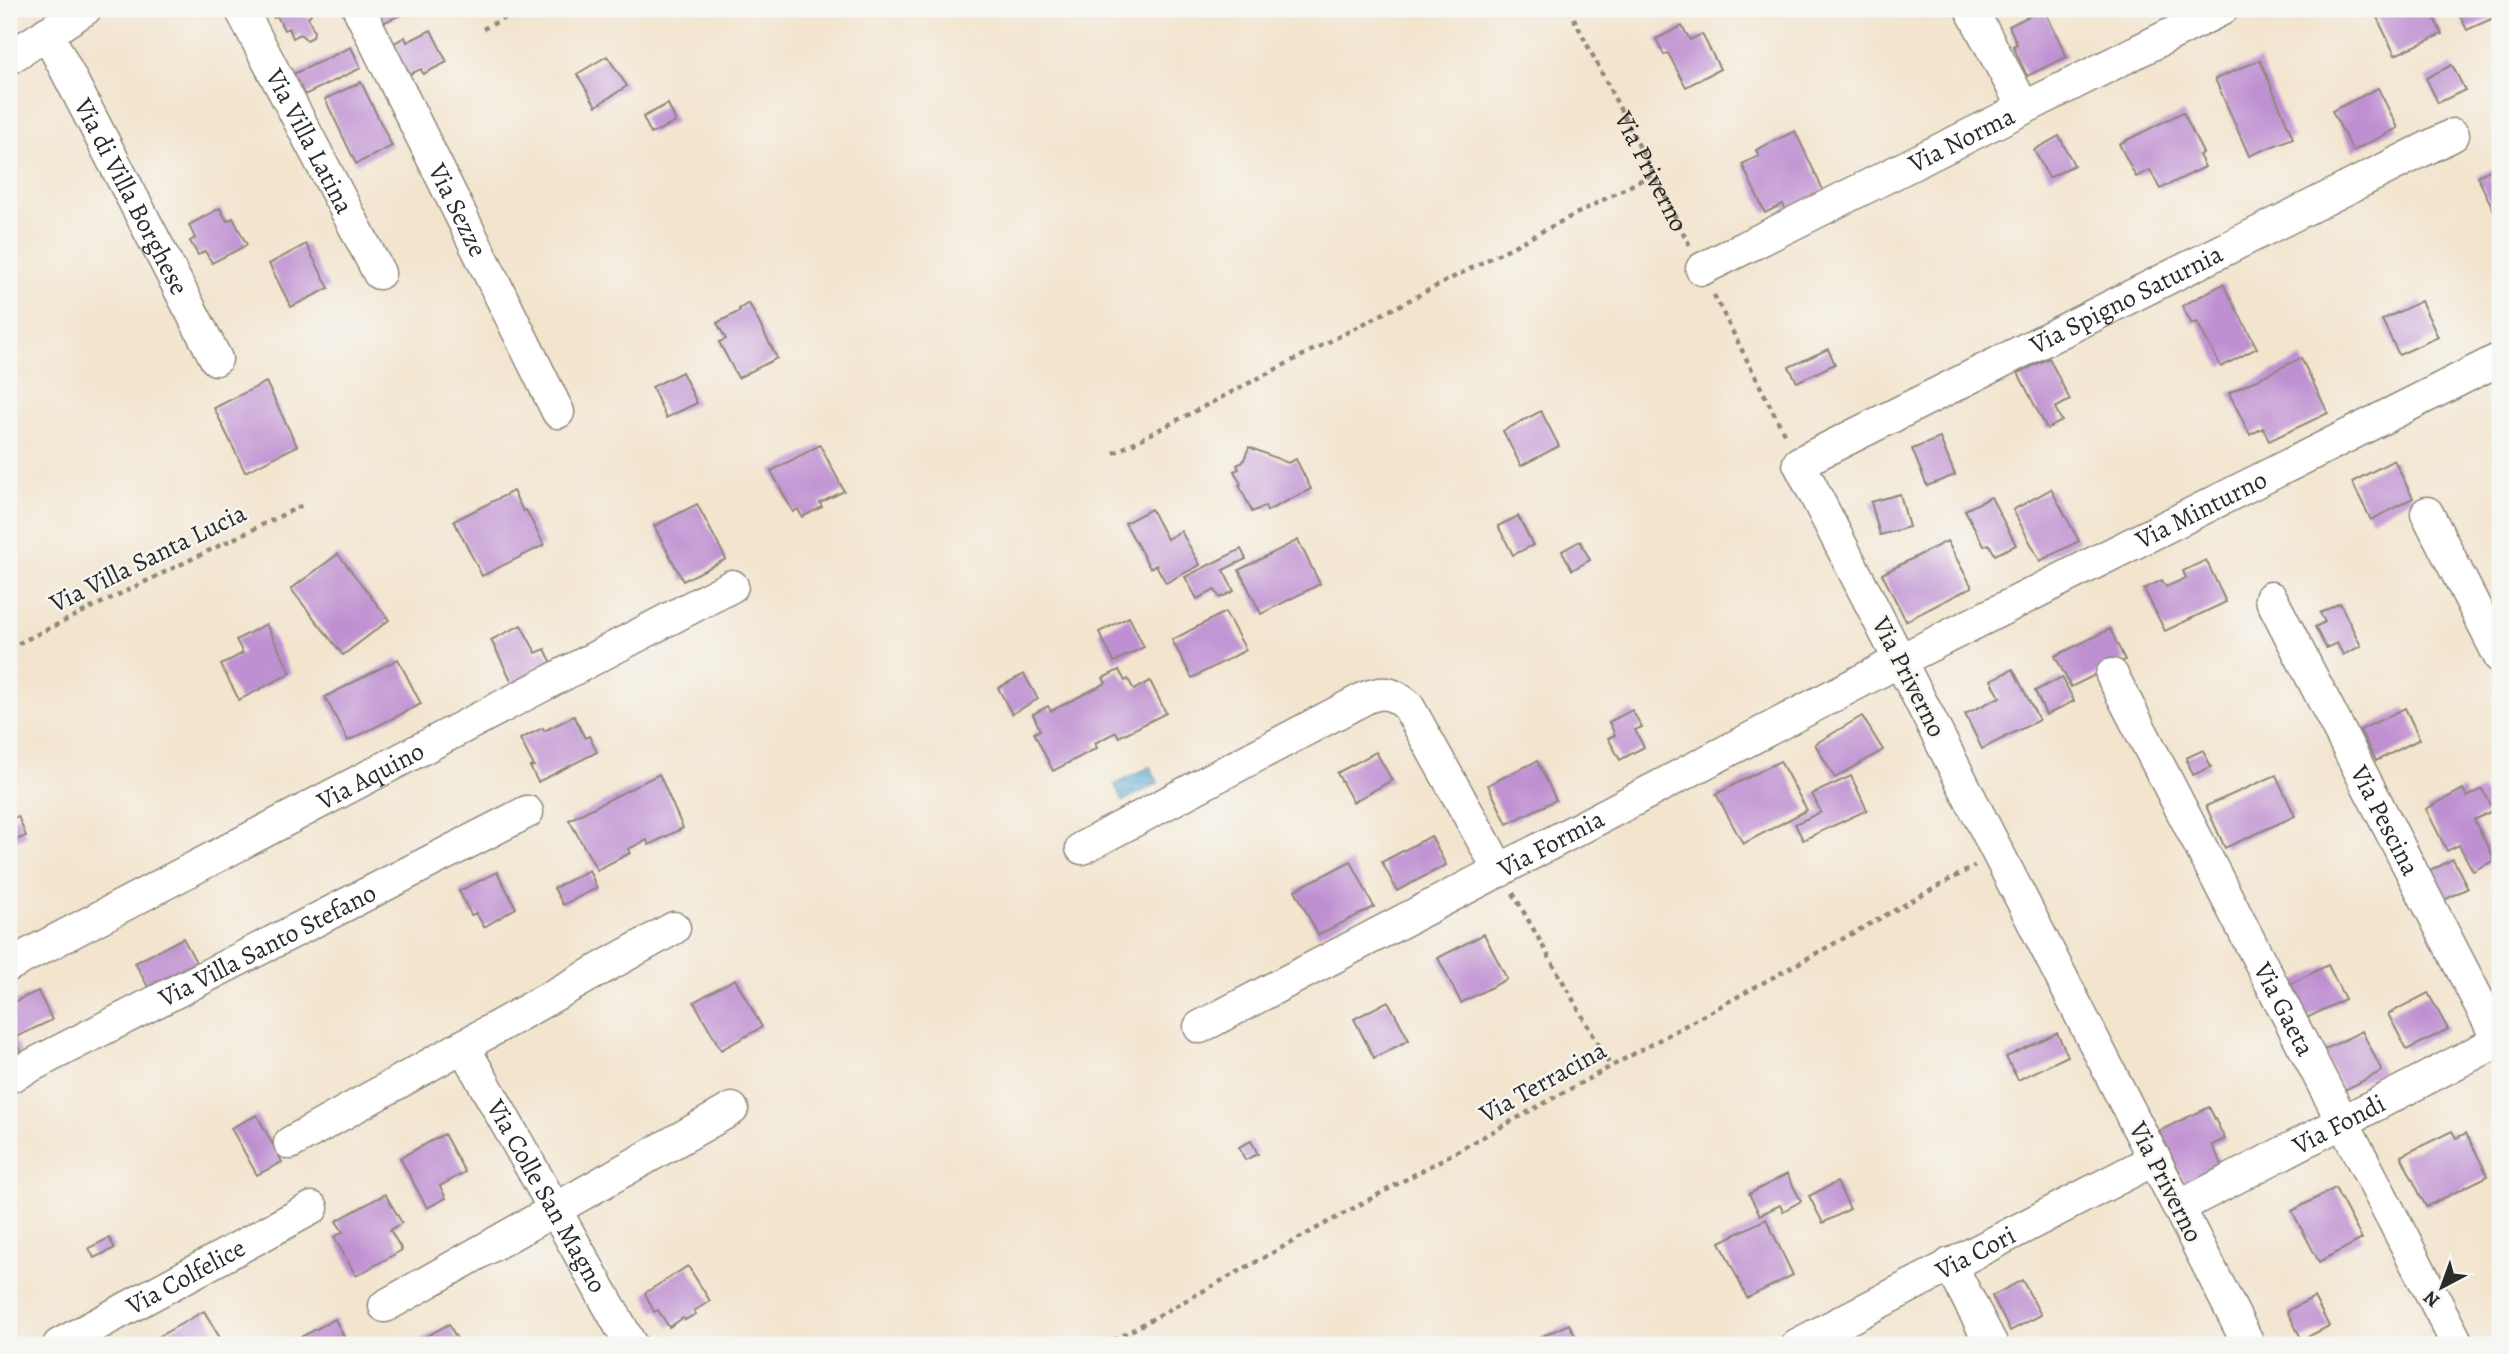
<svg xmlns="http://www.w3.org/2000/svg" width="2509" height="1354" viewBox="0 0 2509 1354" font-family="Alegreya,serif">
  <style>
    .water { fill: url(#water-rules); stroke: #446e82; stroke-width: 2 }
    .building { fill: #bf90d1 }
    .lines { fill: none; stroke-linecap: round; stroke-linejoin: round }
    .minor-casing { stroke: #8f887c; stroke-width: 35 }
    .path { stroke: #8f887c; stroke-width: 4.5; stroke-dasharray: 5 5; stroke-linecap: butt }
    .minor { stroke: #fff; stroke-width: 32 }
    .labels { text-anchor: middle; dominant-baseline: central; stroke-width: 5; stroke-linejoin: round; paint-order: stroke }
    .street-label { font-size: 26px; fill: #2b2b2b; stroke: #f6f6f2 }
  </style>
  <defs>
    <pattern id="water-rules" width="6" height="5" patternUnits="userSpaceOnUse" patternTransform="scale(1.75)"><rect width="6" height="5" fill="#5cb1d8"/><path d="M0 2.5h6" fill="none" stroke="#4c90af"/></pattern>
  </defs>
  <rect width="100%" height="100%" fill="#f6f6f2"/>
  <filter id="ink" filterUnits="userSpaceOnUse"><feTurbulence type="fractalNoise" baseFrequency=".0143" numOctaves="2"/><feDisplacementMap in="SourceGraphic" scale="14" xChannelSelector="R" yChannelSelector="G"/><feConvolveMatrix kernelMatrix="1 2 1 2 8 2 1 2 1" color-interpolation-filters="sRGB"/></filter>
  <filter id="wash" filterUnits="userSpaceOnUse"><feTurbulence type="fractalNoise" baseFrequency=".00686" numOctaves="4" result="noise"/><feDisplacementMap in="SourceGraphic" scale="28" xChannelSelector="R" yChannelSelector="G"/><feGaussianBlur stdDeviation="1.57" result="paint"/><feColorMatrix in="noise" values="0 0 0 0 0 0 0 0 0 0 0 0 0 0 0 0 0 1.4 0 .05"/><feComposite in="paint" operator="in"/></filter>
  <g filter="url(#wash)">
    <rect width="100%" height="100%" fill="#f3e4ce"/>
    <polygon class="water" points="1150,767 1158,783 1123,801 1115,785"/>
    <g id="blocks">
      <g class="building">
        <polygon points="269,9 309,9 311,14 308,17 314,31 313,37 307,40 300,34 293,38 289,28 284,30 277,16 274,18"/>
        <polygon points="376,9 413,9 383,23"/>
        <polygon points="2044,9 2067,57 2027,76 2013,46 2017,44 2009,26"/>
        <polygon points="2373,9 2430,9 2442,34 2395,55"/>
        <polygon points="2457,9 2500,9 2500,15 2467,30"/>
        <polygon points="1682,26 1690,40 1702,34 1720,69 1686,87 1668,53 1664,55 1656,39"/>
        <polygon points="431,30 447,62 423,74 421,69 406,76 391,45 405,37 407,42"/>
        <polygon points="351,47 361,68 296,99 285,78"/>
        <polygon points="607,56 627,86 596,106 577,74"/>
        <polygon points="2260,60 2293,138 2249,156 2215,79"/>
        <polygon points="2452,65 2465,90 2438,103 2426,78"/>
        <polygon points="361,82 392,146 356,164 325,99"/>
        <polygon points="2378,88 2398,128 2353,151 2332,111"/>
        <polygon points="668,104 676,122 651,134 643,117"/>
        <polygon points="2183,112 2203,153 2199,155 2205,167 2160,189 2150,170 2136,177 2119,144"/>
        <polygon points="1795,131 1824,192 1786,211 1783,204 1765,213 1742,164 1759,156 1756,150"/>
        <polygon points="2059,136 2074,165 2049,178 2034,150"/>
        <polygon points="2500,165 2500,223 2477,176"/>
        <polygon points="220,208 227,221 233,218 247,245 212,263 205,251 198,255 190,241 195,238 189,225"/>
        <polygon points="306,244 329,288 291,307 269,264"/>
        <polygon points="2223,284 2257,348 2221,367 2197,322 2192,324 2182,306"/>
        <polygon points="2421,301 2438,337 2399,355 2382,320"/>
        <polygon points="749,303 777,358 738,378 719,342 726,339 717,323 740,311 739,309"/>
        <polygon points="1828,349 1835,364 1797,382 1789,367"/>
        <polygon points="2049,358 2070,400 2055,408 2062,421 2047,429 2018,373"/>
        <polygon points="2301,358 2328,413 2269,441 2263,428 2250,435 2229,393"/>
        <polygon points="682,372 697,403 666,418 652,387"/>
        <polygon points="266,382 297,446 245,472 214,408"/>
        <polygon points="1541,411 1559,446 1521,466 1503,431"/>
        <polygon points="1940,438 1955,475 1927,486 1912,449"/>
        <polygon points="820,445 844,491 820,503 822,507 802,517 798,509 793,512 771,471"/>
        <polygon points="1249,447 1288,463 1296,459 1311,489 1267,511 1265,506 1252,512 1239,485 1241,484 1234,471 1239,469 1237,465 1243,462"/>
        <polygon points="2500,448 2500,470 2492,452"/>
        <polygon points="2394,460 2413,498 2371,520 2352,482"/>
        <polygon points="2051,489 2079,541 2040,561 2013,510"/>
        <polygon points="513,491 523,511 526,510 544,545 482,576 454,521"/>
        <polygon points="1900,494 1909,527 1880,535 1871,502"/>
        <polygon points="1991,497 2016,545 1995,555 1989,544 1984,546 1965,510"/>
        <polygon points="697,504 726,559 683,581 654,526"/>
        <polygon points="1151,509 1167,539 1181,531 1200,565 1166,583 1156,565 1150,568 1125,523"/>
        <polygon points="1518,516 1533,545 1513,555 1498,526"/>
        <polygon points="1298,540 1320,584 1261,614 1239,570"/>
        <polygon points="1580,541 1590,560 1572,570 1562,551"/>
        <polygon points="1947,541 1972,587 1906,621 1882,574"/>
        <polygon points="1241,549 1246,559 1223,570 1234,591 1220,598 1215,590 1197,599 1185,577"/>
        <polygon points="338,554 389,620 343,655 291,589"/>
        <polygon points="2206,560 2226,602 2165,631 2144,589 2162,580 2166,587 2186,578 2183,571"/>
        <polygon points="2340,603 2361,646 2343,655 2337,643 2326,648 2315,627 2325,622 2320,613"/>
        <polygon points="1225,612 1246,650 1192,678 1172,640"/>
        <polygon points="1129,617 1144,647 1114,662 1099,632"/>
        <polygon points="266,624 291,673 239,700 221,665 243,653 236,640"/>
        <polygon points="521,625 536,653 545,649 554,667 514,686 491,640"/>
        <polygon points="2110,629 2125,660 2071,687 2055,656"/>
        <polygon points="398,659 421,704 348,741 325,697"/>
        <polygon points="2013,669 2039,720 1982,749 1965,714 2000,697 1991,680"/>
        <polygon points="1119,670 1125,681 1128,679 1134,690 1150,681 1166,713 1119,737 1116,732 1095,743 1097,748 1053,771 1034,733 1040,730 1033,714 1048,706 1051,711 1106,683 1103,678"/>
        <polygon points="1024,674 1038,699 1012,714 998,688"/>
        <polygon points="2062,677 2074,701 2046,715 2035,691"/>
        <polygon points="2405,708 2420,739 2376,761 2360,730"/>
        <polygon points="1632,710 1642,727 1635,730 1644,747 1620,760 1608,738 1615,735 1609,722"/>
        <polygon points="574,716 585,738 589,736 597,752 538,782 530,767 534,766 520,739 543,728 544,731"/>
        <polygon points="1862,716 1883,750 1835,778 1815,744"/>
        <polygon points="2203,750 2211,767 2193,775 2186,758"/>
        <polygon points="1376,752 1392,780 1353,802 1337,773"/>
        <polygon points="1537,761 1556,800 1507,824 1488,785"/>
        <polygon points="1780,761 1807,810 1743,844 1716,794"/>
        <polygon points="659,774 683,828 649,845 647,840 628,849 630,853 597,870 569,820"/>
        <polygon points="2276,775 2295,816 2225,848 2206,806"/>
        <polygon points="1851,776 1867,810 1803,840 1795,824 1821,812 1812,794"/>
        <polygon points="2463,789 2467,797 2482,789 2494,810 2474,820 2495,860 2473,871 2459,845 2447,851 2426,809"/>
        <polygon points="18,816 26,836 9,843 9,820"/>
        <polygon points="1431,836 1446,865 1397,891 1382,862"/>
        <polygon points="2453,859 2468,888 2444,900 2428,872"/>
        <polygon points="1351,861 1374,907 1318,935 1295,890"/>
        <polygon points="589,870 597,888 563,905 554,888"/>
        <polygon points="497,872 516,908 484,927 476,913 471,915 459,891"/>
        <polygon points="1484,934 1507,979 1461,1003 1438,958"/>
        <polygon points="183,938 196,962 148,987 135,963"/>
        <polygon points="2328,965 2345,999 2301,1021 2284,987"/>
        <polygon points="735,979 762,1027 721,1050 694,1002"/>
        <polygon points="38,991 52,1020 14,1038 23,1057 9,1064 9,1004"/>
        <polygon points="2428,993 2448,1029 2407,1050 2388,1014"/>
        <polygon points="1388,1001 1409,1040 1374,1058 1354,1019"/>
        <polygon points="2362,1031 2382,1071 2343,1091 2322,1051"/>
        <polygon points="2057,1033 2068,1056 2018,1080 2006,1057"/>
        <polygon points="2209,1107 2225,1139 2212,1145 2224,1168 2187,1187 2159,1131"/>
        <polygon points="257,1115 282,1162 257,1175 231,1128"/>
        <polygon points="2452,1131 2456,1138 2466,1133 2488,1176 2426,1207 2401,1156"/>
        <polygon points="444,1134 465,1172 440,1186 446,1198 427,1208 400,1158"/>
        <polygon points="1251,1141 1258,1154 1245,1160 1239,1147"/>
        <polygon points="1787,1174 1801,1201 1783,1211 1780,1205 1760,1215 1749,1194"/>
        <polygon points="1837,1182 1850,1209 1823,1223 1809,1196"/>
        <polygon points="2335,1188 2362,1239 2319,1262 2292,1211"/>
        <polygon points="385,1194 402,1223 390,1230 402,1250 356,1276 334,1237 343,1232 336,1221"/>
        <polygon points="1766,1219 1793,1275 1747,1298 1720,1242"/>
        <polygon points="109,1238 115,1248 94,1258 89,1248"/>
        <polygon points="688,1266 710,1301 694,1311 696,1314 685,1320 683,1318 669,1327 658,1310 654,1312 645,1293"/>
        <polygon points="2022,1280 2041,1315 2010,1331 1992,1296"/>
        <polygon points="2314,1297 2329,1326 2302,1340 2287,1311"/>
        <polygon points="204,1311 220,1338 208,1345 144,1345"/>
        <polygon points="335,1319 344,1337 340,1339 344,1345 286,1345"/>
        <polygon points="449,1324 460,1345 410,1345"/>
        <polygon points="1569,1324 1580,1345 1539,1345 1536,1339"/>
      </g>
    </g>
  </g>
  <g filter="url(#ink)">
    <use href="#blocks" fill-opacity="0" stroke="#8f887c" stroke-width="2"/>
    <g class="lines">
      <defs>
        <g id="minor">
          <path id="s2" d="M241,9L379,273"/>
          <path id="s3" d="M359,9L558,412"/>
          <polyline points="1971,9 2024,108"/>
          <path id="s4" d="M47,33L216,359"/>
          <polyline points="9,58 85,9"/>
          <path id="s5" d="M1702,269L2222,9"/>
          <polyline points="2427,513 2500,657"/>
          <path id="s6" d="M2271,598L2500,1043"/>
          <path id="s7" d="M2112,675L2458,1345"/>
          <path d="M1082,848L1365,698C1384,690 1393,693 1408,706L1500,871"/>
          <path id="s8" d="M9,965L732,586"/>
          <path id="s9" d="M1200,1027L1901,660L2500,359"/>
          <path id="s10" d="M463,1046L631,1345"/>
          <path id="s11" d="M9,1077L527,812"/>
          <polyline points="290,1143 674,928"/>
          <path id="s12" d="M2179,1207L2500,1040"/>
          <polyline points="1950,1264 1992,1345"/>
          <polyline points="385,1306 732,1109"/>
          <path id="s13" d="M59,1345L312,1208"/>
          <path id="s14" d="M1797,1345L2155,1159"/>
          <path id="s15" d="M2249,1345L1799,463L2453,135"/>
        </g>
      </defs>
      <use href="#minor" class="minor-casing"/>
      <g class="path">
        <path id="s1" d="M1569,9L1690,246"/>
        <polyline points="483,29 523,9"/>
        <polyline points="1714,295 1786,437"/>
        <polyline points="1114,453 1653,174"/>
        <polyline points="9,648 305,504"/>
        <polyline points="1513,893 1611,1067"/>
        <polyline points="1105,1345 1975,866"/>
      </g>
      <use href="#minor" class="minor"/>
    </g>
  </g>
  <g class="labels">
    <g class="street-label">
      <text stroke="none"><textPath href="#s5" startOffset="290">Via Norma</textPath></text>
      <text stroke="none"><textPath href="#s2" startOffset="149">Via Villa Latina</textPath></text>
      <text stroke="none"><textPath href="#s1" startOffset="182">Via Priverno</textPath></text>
      <text stroke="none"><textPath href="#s4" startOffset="184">Via di Villa Borghese</textPath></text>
      <text stroke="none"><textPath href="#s3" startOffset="224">Via Sezze</textPath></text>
      <text stroke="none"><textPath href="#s15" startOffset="1356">Via Spigno Saturnia</textPath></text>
      <text stroke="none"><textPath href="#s9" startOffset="1127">Via Minturno</textPath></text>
      <text transform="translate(148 558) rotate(-26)">Via Villa Santa Lucia</text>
      <text transform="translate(1909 677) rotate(63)">Via Priverno</text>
      <text stroke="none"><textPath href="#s8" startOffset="408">Via Aquino</textPath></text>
      <text stroke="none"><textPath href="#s6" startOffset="250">Via Pescina</textPath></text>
      <text stroke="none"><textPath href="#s9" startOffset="396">Via Formia</textPath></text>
      <text stroke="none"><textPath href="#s11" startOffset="290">Via Villa Santo Stefano</textPath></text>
      <text stroke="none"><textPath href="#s7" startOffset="376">Via Gaeta</textPath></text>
      <text transform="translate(1543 1082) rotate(-29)">Via Terracina</text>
      <text stroke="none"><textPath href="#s12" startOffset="180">Via Fondi</textPath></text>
      <text transform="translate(2166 1182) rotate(63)">Via Priverno</text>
      <text stroke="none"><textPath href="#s10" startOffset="172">Via Colle San Magno</textPath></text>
      <text stroke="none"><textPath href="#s14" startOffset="201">Via Cori</textPath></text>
      <text stroke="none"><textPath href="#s13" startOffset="144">Via Colfelice</textPath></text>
    </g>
  </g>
  <rect width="2509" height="1354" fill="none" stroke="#f6f6f2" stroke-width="35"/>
  <g transform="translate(2442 1287) rotate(221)" stroke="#f6f6f2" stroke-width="5" paint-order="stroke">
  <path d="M0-5L12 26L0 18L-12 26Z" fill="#2b2b2b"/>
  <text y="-10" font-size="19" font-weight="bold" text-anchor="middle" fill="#2b2b2b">N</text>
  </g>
</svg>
